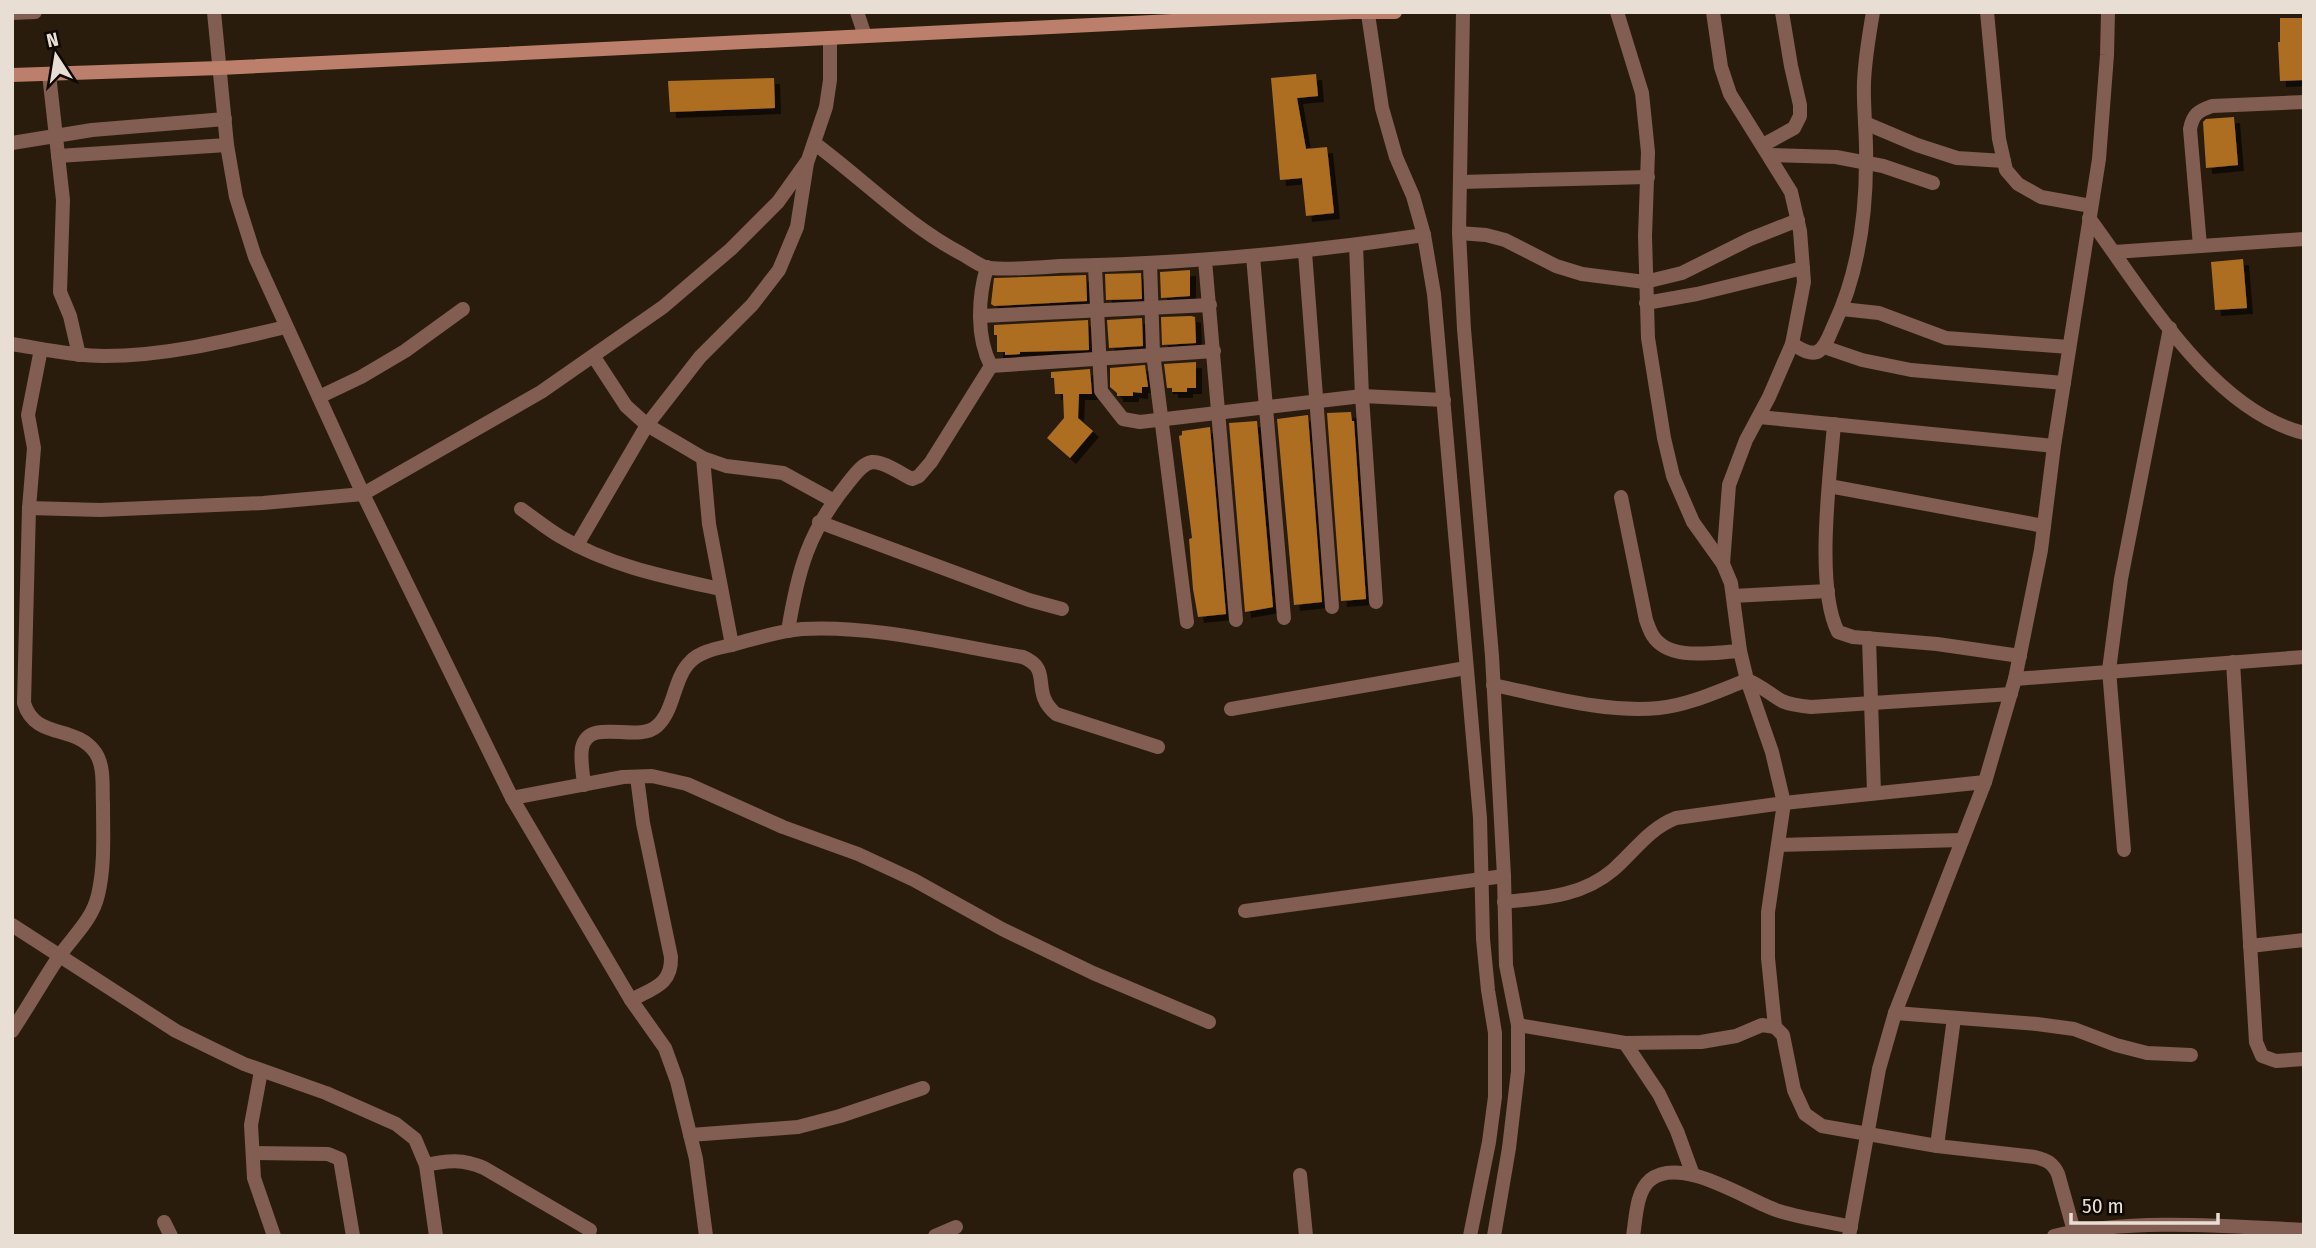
<svg xmlns="http://www.w3.org/2000/svg" width="2316" height="1248" viewBox="0 0 2316 1248" font-family="'Fira Sans Condensed',sans-serif">
  <style>
    .building { fill: #ad6e23; filter: url(#shadow) }
    .lines { fill: none; stroke-linecap: round; stroke-linejoin: round }
    .street { stroke: #825d51; stroke-width: 14 }
    .secondary { stroke: #bb7f6c; stroke-width: 14 }
  </style>
  <defs>
    <filter id="shadow"><feDropShadow dx="6" dy="6" stdDeviation="0" flood-color="#0009"/></filter>
  </defs>
  <rect width="100%" height="100%" fill="#2a1c0c"/>
  <g class="building">
    <polygon points="2280,18 2304,18 2304,80 2280,81 2278,42 2280,42"/>
    <polygon points="1316,74 1318,96 1297,98 1306,149 1327,147 1334,213 1306,216 1302,178 1280,180 1271,78"/>
    <polygon points="774,78 775,108 670,112 668,81"/>
    <polygon points="2234,117 2238,165 2206,168 2203,122 2206,119"/>
    <polygon points="2243,259 2247,308 2215,310 2211,262"/>
    <polygon points="1190,270 1190,296 1161,298 1160,272"/>
    <polygon points="1141,273 1142,299 1106,300 1105,274"/>
    <polygon points="1086,275 1087,301 994,306 991,304 994,278"/>
    <polygon points="1191,316 1195,317 1196,343 1162,345 1161,317"/>
    <polygon points="1142,318 1143,346 1109,348 1107,320"/>
    <polygon points="1088,320 1089,350 1020,352 1020,354 1005,355 1005,352 997,352 997,335 994,335 994,325"/>
    <polygon points="1196,362 1196,388 1187,388 1187,392 1172,392 1172,388 1167,388 1164,364"/>
    <polygon points="1145,365 1148,387 1142,387 1142,393 1133,392 1133,396 1117,396 1117,393 1110,387 1110,368"/>
    <polygon points="1090,369 1092,394 1079,394 1078,418 1093,431 1070,458 1047,438 1064,418 1063,394 1055,394 1054,378 1051,378 1051,372"/>
    <polygon points="1351,412 1352,421 1354,421 1366,599 1341,601 1327,413"/>
    <polygon points="1308,415 1322,602 1294,605 1277,419"/>
    <polygon points="1257,421 1273,607 1245,612 1229,423"/>
    <polygon points="1210,427 1226,614 1198,617 1193,589 1189,539 1192,538 1179,436 1182,435 1182,431"/>
  </g>
  <g class="lines">
    <g class="street">
      <polyline points="214,12 227,145 236,197 255,257 363,494 512,798 631,1000 665,1048 677,1081 696,1159 706,1236"/>
      <polyline points="857,12 865,36"/>
      <polyline points="1463,12 1459,233 1464,329 1492,656 1504,876 1506,965 1518,1025 1518,1071 1509,1148 1494,1236"/>
      <polyline points="1617,12 1642,93 1648,152 1645,236 1648,338 1664,438 1673,476 1693,522 1723,564 1731,583 1740,651 1747,680 1772,752 1784,803 1768,912 1768,958 1775,1027"/>
      <polyline points="1713,12 1721,67 1730,94 1791,192 1800,231 1804,282 1792,344 1769,397 1746,440 1729,485 1723,564"/>
      <polyline points="1987,12 1999,139 2006,170 2018,184 2041,197 2091,206"/>
      <polyline points="12,13 35,12"/>
      <polyline points="1368,14 1382,108 1396,157 1413,196 1424,235 1434,294 1480,818 1483,939 1488,990 1495,1033 1495,1097 1489,1142 1470,1236"/>
      <polyline points="49,74 63,200 60,292 70,316 79,355"/>
      <polyline points="1865,123 1917,145 1957,158 2004,161"/>
      <polyline points="12,143 92,130 225,119"/>
      <path d="M814,143C864,180 907,225 962,254C969,258 977,264 985,267C997,271 1044,267 1059,266C1182,264 1303,253 1424,235"/>
      <polyline points="1763,145 1794,128 1800,116 1800,105 1791,66 1782,12"/>
      <polyline points="1769,155 1836,157 1883,166 1933,183"/>
      <polyline points="58,156 227,145"/>
      <polyline points="1460,182 1648,177"/>
      <path d="M2089,218C2143,291 2211,410 2304,433"/>
      <polyline points="1459,233 1486,235 1505,240 1556,266 1582,274 1645,282 1682,273 1750,239 1798,220"/>
      <polyline points="1356,245 1362,396 1376,602"/>
      <path d="M2200,246L2190,129C2193,114 2198,111 2212,106L2304,102"/>
      <polyline points="1305,252 1332,607"/>
      <polyline points="2114,252 2304,239"/>
      <polyline points="1253,256 1284,618"/>
      <polyline points="1205,260 1236,620"/>
      <polyline points="1150,263 1153,353 1187,622"/>
      <polyline points="1095,266 1101,391 1123,419 1140,422 1362,396 1444,400"/>
      <path d="M987,267C978,298 976,337 991,366L1214,351"/>
      <polyline points="1646,303 1697,294 1803,268"/>
      <polyline points="1842,309 1879,313 1946,338 2069,347"/>
      <polyline points="981,316 1210,305"/>
      <path d="M12,344C43,349 73,356 104,356C165,356 227,341 286,327"/>
      <path d="M1792,344C1800,348 1808,355 1817,352C1826,348 1830,333 1834,325C1857,276 1866,217 1866,162C1867,136 1863,109 1864,82C1865,58 1869,35 1873,12"/>
      <polyline points="1824,347 1862,360 1911,370 2064,383"/>
      <polyline points="594,357 626,406 647,425 703,458 726,466 783,473 834,501"/>
      <polyline points="319,397 361,377 405,351 463,309"/>
      <polyline points="1759,417 2054,446"/>
      <path d="M1834,424C1830,476 1815,587 1838,632L1853,637L1937,644L2020,656"/>
      <polyline points="703,458 709,524 732,645"/>
      <polyline points="1829,486 2044,526"/>
      <path d="M1621,497L1646,620C1648,625 1650,632 1653,636C1670,662 1714,652 1740,651"/>
      <polyline points="29,508 100,510 263,503 363,494 541,392 663,307 731,249 778,202 808,160 826,107 830,80 830,38"/>
      <path d="M521,509C534,518 547,529 561,537C610,566 666,577 720,589"/>
      <polyline points="819,522 1029,600 1062,609"/>
      <polyline points="577,545 647,425 700,357 752,305 779,270 797,227 807,163"/>
      <polyline points="1733,596 1828,591"/>
      <path d="M788,631C798,570 808,532 848,483C854,476 861,464 872,462C884,461 901,474 912,479L919,476L931,462L991,366"/>
      <polyline points="1869,638 1874,793"/>
      <polyline points="2233,662 2256,1042 2262,1056 2276,1061 2304,1059"/>
      <polyline points="2015,679 2304,657"/>
      <path d="M1493,685C1547,696 1604,713 1659,708C1689,705 1718,691 1747,680C1760,685 1770,694 1782,701C1791,705 1801,706 1811,707L2011,694"/>
      <polyline points="1231,709 1466,668"/>
      <path d="M584,785C583,773 580,759 582,748C589,716 637,744 657,726C675,710 673,678 691,661C702,650 721,648 735,644C757,638 779,631 802,629C875,625 951,645 1023,657C1054,670 1029,691 1056,714L1158,747"/>
      <polyline points="512,798 623,777 652,776 687,784 783,827 858,854 914,880 1002,929 1093,973 1209,1022"/>
      <polyline points="1778,845 1962,840"/>
      <polyline points="2124,850 2109,670 2121,579 2170,328"/>
      <path d="M1504,902C1543,898 1581,897 1613,870C1634,852 1648,829 1676,818L1784,803L1985,782"/>
      <polyline points="1245,911 1504,876"/>
      <polyline points="12,925 176,1031 244,1064 326,1093 396,1124 415,1139 426,1165 436,1236"/>
      <polyline points="2250,946 2304,940"/>
      <path d="M631,1000C653,988 672,985 671,957L643,823L637,777"/>
      <polyline points="1895,1013 2037,1024 2074,1029 2116,1045 2147,1053 2191,1055"/>
      <path d="M1518,1025L1625,1043L1701,1042L1736,1036L1762,1025L1775,1027L1783,1035L1794,1090L1805,1114L1822,1126L1937,1146L2035,1157C2047,1160 2053,1163 2058,1174L2074,1231"/>
      <path d="M12,1031C28,1007 42,982 58,958C72,937 92,921 98,895C105,866 103,834 103,804C102,788 105,766 95,752C75,724 35,740 24,703L29,508L34,448L28,415L41,349"/>
      <polyline points="1625,1043 1659,1094 1677,1131 1693,1175"/>
      <polyline points="261,1071 251,1125 254,1178 274,1236"/>
      <polyline points="690,1135 798,1127 840,1116 923,1088"/>
      <polyline points="1937,1146 1954,1018"/>
      <polyline points="253,1153 328,1154 340,1159 353,1236"/>
      <path d="M426,1165C448,1160 463,1159 484,1168L590,1230"/>
      <polyline points="1300,1175 1306,1236"/>
      <polyline points="164,1222 171,1236"/>
      <polyline points="935,1236 956,1227"/>
      <path d="M1633,1236C1636,1218 1636,1192 1650,1180C1681,1155 1745,1199 1776,1210C1800,1218 1826,1221 1851,1227"/>
      <polyline points="1849,1236 1879,1069 1895,1013 1985,782 2015,679 2041,550 2054,446 2099,159 2107,55 2108,12"/>
      <path d="M2054,1236C2130,1218 2226,1226 2304,1230"/>
    </g>
    <polyline class="secondary" points="12,75 220,68 1353,12 1395,12"/>
  </g>
  <rect width="2316" height="1248" fill="none" stroke="#e9ded4" stroke-width="28"/>
  <g transform="translate(56 56) rotate(348)" stroke="#0e0803" stroke-width="5" paint-order="stroke">
  <path d="M0-5L12 26L0 18L-12 26Z" fill="#e9ded4"/>
  <text y="-10" font-size="19" font-weight="bold" text-anchor="middle" fill="#e9ded4">N</text>
  </g>
  <path d="M2071 1213v10h147v-10" fill="none" stroke="#e9ded4" stroke-width="3.5"/>
  <text x="2082" y="1213" font-size="21" fill="#e9ded4" stroke="#0e0803" stroke-width="5" paint-order="stroke">50 m</text>
</svg>
